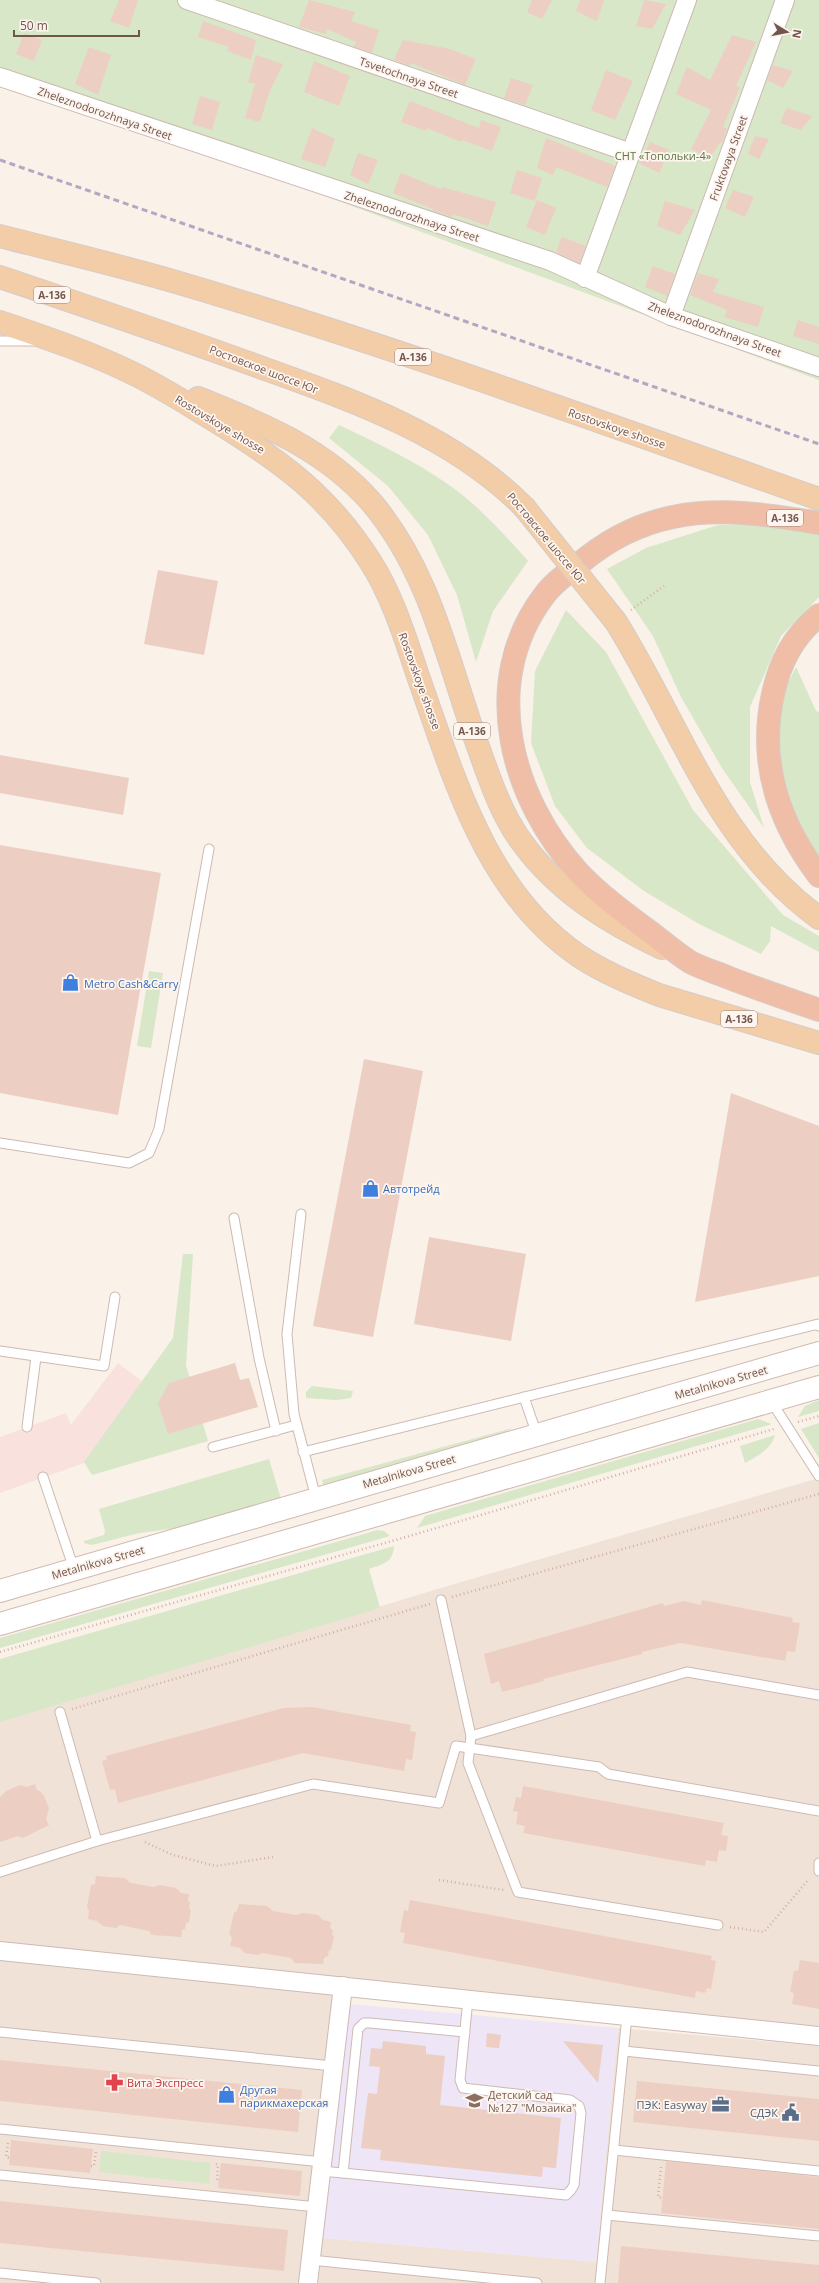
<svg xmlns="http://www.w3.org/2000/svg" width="819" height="2283" viewBox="0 0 819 2283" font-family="'Open Sans',sans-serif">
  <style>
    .residential { fill: #f1e2d7 }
    .commercial { fill: #f9e2dd }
    .education { fill: #eee5f7 }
    .green { fill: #d8e7c8 }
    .building { fill: #edcec2 }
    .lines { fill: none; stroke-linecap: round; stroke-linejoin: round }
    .service-casing { stroke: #cdbab2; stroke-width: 11 }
    .minor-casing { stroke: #cdbab2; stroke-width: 20 }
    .secondary-casing { stroke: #d0b9b0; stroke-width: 24 }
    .primary-casing { stroke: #d5ccca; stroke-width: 24 }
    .trunk-casing { stroke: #d5ccca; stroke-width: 24 }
    .path { stroke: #d2b1a5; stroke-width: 2.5; stroke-dasharray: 1 3; stroke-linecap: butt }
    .service { stroke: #fff; stroke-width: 9 }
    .minor { stroke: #fff; stroke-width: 18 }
    .secondary { stroke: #fff; stroke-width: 22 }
    .primary { stroke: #f2cda7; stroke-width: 22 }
    .trunk { stroke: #f0bea6; stroke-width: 22 }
    .rail { stroke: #b3a7c3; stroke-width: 3; stroke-dasharray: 6 4; stroke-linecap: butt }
    .primary-bridge-casing { stroke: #d5ccca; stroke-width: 24; stroke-linecap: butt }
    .primary-bridge { stroke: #f2cda7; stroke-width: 22 }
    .labels { text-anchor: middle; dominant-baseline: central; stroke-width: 3.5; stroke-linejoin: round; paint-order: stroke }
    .shield { fill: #fdf5ee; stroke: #9c867e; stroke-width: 1 }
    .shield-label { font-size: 10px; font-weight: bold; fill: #72564e }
    .street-label { font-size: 11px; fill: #72564e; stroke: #fdf5ee }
    .park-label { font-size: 11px; fill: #5c7748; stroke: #fdf5ee }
    .shop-label { font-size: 11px; fill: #366cbe; stroke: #fdf5ee; text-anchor: start }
    .health-label { font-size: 11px; fill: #be3a42; stroke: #fdf5ee; text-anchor: start }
    .education-label { font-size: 11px; fill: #785e54; stroke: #fdf5ee; text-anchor: start }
    .service-label { font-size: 11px; fill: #4e5e75; stroke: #fdf5ee; text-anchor: end }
  </style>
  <rect width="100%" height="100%" fill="#faf1e8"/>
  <g class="residential">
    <polygon points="819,1478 819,2033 0,1948 0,1722 451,1585"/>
    <polygon points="0,1957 337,1991 303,2283 0,2283"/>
    <polygon points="618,2028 819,2046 819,2283 318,2283 323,2238 596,2262"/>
  </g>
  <polygon class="commercial" points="118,1363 143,1382 84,1463 0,1493 0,1437 66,1413 71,1425"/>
  <polygon class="education" points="349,2004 618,2028 596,2262 323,2238"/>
  <g class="green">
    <polygon points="0,0 819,0 819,380 105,114 0,79"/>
    <path d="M339,425C377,443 415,461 449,485C479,506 504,534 528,561L493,611L476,662L457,595L428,535L388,486L329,438Z"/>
    <polygon points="779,524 819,535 819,597 781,636 750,707 750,782 764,828 722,768 681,697 653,636 607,569 646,548 718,525"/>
    <polygon points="566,610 606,652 693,810 783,915 819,936 819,952 771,926 770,941 761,954 699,924 644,891 587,848 555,806 531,743 535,671"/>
    <polygon points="796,667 816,711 819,712 819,871 790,826 773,742 784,691"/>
    <polygon points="149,971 163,973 151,1048 137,1046"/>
    <polygon points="183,1254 193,1254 186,1365 208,1441 92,1475 84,1462 173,1338"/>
    <polygon points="312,1386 353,1391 351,1398 337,1400 306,1398 306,1392"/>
    <polygon points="819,1400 819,1411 798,1417 805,1406"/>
    <polygon points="758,1419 772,1424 417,1528 425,1516"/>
    <polygon points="819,1423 819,1458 801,1429"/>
    <polygon points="513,1428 486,1442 324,1487 322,1480"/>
    <path d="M775,1435C771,1450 757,1456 745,1463L740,1446Z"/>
    <polygon points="269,1459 281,1499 184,1527 139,1533 92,1545 84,1543 84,1541 104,1535 105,1531 99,1509"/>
    <polygon points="378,1530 384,1531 390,1536 0,1648 0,1638"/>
    <path d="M394,1546C393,1563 383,1564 369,1569L380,1608L0,1722V1659Z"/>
    <polygon points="101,2151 211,2163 209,2184 99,2172"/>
  </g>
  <g class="building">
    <polygon points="119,0 138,0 129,28 110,21"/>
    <polygon points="309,0 355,12 351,21 379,30 372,53 354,47 356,42 327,29 326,34 299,27"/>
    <polygon points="532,0 552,0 542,19 527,12"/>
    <polygon points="580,0 604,0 597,21 576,11"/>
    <polygon points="644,0 666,4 652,29 636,26"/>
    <polygon points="203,21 256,40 251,60 227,51 229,47 198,37"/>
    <polygon points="24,33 42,40 34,61 16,54"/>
    <polygon points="732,35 756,42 736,86 740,87 723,127 727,129 722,143 720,143 709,158 691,149 711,110 676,94 687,67 710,80"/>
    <polygon points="403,40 450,49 476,59 465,85 411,63 410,66 394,60"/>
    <polygon points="89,47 111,55 98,95 75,84"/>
    <polygon points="256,55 283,64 269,93 260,122 245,118 255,84 248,82"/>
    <polygon points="314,61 350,76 339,106 304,92"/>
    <polygon points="773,65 793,71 783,88 767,80"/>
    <polygon points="606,70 633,81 615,120 591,110"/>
    <polygon points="511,78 533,85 525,105 504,98"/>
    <polygon points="200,96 220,102 212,130 192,124"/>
    <polygon points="410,101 479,128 481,120 501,127 492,151 462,140 461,142 427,128 426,131 401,122"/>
    <polygon points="787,108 812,116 801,130 780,123"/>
    <polygon points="312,128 335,139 325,167 301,159"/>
    <polygon points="755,136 769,139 759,159 748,154"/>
    <polygon points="546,138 615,166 607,187 556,167 553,175 537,168"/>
    <polygon points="650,142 669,150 659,173 639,163"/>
    <polygon points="358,153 378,160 368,184 350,175"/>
    <polygon points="517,170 542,178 535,201 510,193"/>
    <polygon points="401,173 441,189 442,187 496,202 488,226 453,214 452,217 432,210 433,209 393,193"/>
    <polygon points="733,190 754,197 745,217 725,208"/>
    <polygon points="537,200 556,208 545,235 526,227"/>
    <polygon points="665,201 695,210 680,235 657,226"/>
    <polygon points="562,237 586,246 579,263 556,252"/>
    <polygon points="653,266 675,274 667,296 645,287"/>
    <polygon points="698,273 719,279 713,292 764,307 758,327 724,317 727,310 690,295"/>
    <polygon points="798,320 819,327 819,344 793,336"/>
    <polygon points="158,570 218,581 204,655 144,644"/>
    <polygon points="0,755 129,778 123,815 0,793"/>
    <polygon points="0,845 161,873 118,1115 0,1093"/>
    <polygon points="364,1059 423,1071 373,1337 313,1326"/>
    <polygon points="731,1093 819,1126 819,1276 695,1302"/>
    <polygon points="429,1237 526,1254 511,1341 414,1324"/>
    <polygon points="235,1363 240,1380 249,1378 258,1407 168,1434 158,1403 169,1383"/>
    <polygon points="702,1600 793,1618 792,1622 800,1623 795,1652 787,1651 785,1661 680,1643 642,1652 642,1654 543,1679 544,1681 502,1692 499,1681 491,1684 484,1654 663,1603 664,1606 684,1601 701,1605"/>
    <polygon points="312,1707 411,1725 410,1731 416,1732 412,1760 406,1759 404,1771 303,1753 118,1803 115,1789 110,1790 102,1761 107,1760 106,1756 284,1708"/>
    <polygon points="35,1784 37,1790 40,1791 44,1796 49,1808 46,1819 49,1825 23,1838 18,1836 0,1842 0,1797 6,1791 20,1785 27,1787"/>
    <polygon points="523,1786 724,1823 721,1835 728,1836 726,1851 719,1850 717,1862 706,1860 705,1866 523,1833 525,1826 516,1824 518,1812 513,1811 516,1797 521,1798"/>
    <polygon points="96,1876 124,1878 131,1883 154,1887 160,1885 176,1888 181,1893 189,1894 188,1901 190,1903 189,1908 191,1910 189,1922 186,1923 185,1929 182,1930 181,1937 152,1935 149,1931 120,1925 116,1928 103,1926 97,1921 88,1919 89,1911 87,1907 91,1885 95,1884"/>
    <polygon points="410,1900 712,1956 711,1960 716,1961 711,1989 707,1988 705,1993 696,1991 695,1998 403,1943 405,1933 400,1932 404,1910 408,1911"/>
    <polygon points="239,1904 267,1906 273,1911 296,1915 303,1913 318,1915 323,1920 331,1922 330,1928 333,1930 332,1935 334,1937 331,1950 329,1950 328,1956 324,1958 323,1964 295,1963 291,1958 263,1953 258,1955 245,1953 240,1948 230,1946 232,1938 229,1934 234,1913 237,1911"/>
    <polygon points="800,1960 819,1963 819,2009 792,2004 794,1993 790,1992 794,1971 798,1971"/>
    <polygon points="487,2033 501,2035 499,2048 486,2047"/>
    <polygon points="383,2041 426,2046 426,2054 445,2056 440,2105 561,2118 556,2168 543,2167 542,2177 455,2168 380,2160 381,2150 361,2148 368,2093 377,2094 380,2067 369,2066 371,2048 382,2049"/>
    <polygon points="563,2041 603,2045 598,2083"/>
    <polygon points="0,2060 302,2090 298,2132 0,2101"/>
    <polygon points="637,2081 819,2099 819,2141 633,2122"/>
    <polygon points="11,2140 93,2149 90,2173 9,2165"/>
    <polygon points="666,2161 819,2177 819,2229 661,2213"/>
    <polygon points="221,2163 302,2171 300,2196 218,2188"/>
    <polygon points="0,2201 288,2230 284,2271 0,2243"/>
    <polygon points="621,2246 819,2265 819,2283 618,2283"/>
  </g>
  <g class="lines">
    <defs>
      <g id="service">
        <polyline points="0,341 33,341"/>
        <polyline points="0,1143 129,1163 149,1153 159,1129 209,849"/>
        <polyline points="301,1214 287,1334 294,1414 316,1498"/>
        <polyline points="234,1218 259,1358 276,1431"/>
        <polyline points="0,1351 104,1366 115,1297"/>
        <polyline points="524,1397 537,1435"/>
        <polyline points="771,1401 819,1476"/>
        <polyline points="27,1427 36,1357"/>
        <polyline points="213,1447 296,1425"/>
        <polyline points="303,1452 818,1324 819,1326"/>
        <polyline points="43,1477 74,1569"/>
        <polyline points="441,1600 471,1736 468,1763 518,1892 718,1925"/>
        <polyline points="60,1712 97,1841"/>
        <polyline points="471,1736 687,1672 819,1695"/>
        <polyline points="819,1863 819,1871"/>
        <polyline points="0,1872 97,1841 313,1784 439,1803 456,1746 599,1767 608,1774 819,1811"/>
        <polyline points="0,2032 333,2066"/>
        <polyline points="465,2032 370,2023 364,2023 358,2029 343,2173 566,2195 571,2190 574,2185 581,2113 579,2106 570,2100 463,2088 460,2080 468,1999"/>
        <polyline points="624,2051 819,2071"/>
        <polyline points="0,2129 322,2162"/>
        <polyline points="614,2150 819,2171"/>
        <polyline points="321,2171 343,2173"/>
        <polyline points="0,2175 317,2207"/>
        <polyline points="607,2215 819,2236"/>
        <polyline points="311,2260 537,2283"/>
        <polyline points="0,2273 96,2283"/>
        <polyline points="600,2283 627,2016"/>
      </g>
      <g id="minor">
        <polyline points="187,0 631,153"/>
        <polyline points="0,77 550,261 671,316 819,367"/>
        <polyline points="585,278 687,0"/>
        <polyline points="671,316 785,0"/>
        <polyline points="0,1951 819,2036"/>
        <polyline points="308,2283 343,1986"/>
      </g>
      <g id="secondary">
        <polyline points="0,1591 819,1353"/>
        <polyline points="0,1624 819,1387"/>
      </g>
      <g id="primary">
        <path d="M0,236C58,251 118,265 176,282C393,346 606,424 819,499"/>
        <path d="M0,277C86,306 172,335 257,366C352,400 451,434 524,507"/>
        <path d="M0,322C44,337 89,352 130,372C160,386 189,405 217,422C282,462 328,495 370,561C392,595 405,637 418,676C454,777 485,892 579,956C603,972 632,984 659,995L819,1043"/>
        <path d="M198,398C263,424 325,449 372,503C432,574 449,667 480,752C491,783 502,815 521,841C557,891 608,923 662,948"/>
        <path d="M616,622C681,726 716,843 819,918"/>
      </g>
      <g id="trunk">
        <path d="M819,523C772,515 720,507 673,517C638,524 606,541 579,564C566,574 552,584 543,597C479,683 511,799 579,873C603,898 630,917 658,938C668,946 679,955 690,962C701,968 715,972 727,977C757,989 788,999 819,1010"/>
        <path d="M819,615C793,637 780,662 773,694C758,762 778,822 819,876"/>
      </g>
    </defs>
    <use href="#service" class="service-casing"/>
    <use href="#minor" class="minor-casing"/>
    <use href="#secondary" class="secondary-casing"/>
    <use href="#primary" class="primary-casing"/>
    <use href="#trunk" class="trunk-casing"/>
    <g class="path">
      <polyline points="631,610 664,586"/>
      <polyline points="798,1422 819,1416"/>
      <polyline points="452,1597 819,1494"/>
      <polyline points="0,1652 406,1537 774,1429"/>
      <polyline points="72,1709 430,1604"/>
      <polyline points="145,1842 173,1855 216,1866 273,1857"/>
      <polyline points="439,1880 504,1890"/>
      <polyline points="730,1927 764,1932 809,1879"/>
      <polyline points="8,2143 6,2157 10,2158"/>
      <polyline points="216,2164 218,2165 217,2181 219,2181"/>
      <polyline points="91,2166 94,2166 96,2151"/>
      <polyline points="661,2167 658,2197 662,2198"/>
    </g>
    <use href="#service" class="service"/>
    <use href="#minor" class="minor"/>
    <use href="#secondary" class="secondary"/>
    <use href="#primary" class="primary"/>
    <use href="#trunk" class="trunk"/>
    <polyline class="rail" points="0,160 819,444"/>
    <defs>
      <polyline id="primary-bridge" points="524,507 616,622"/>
    </defs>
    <use href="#primary-bridge" class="primary-bridge-casing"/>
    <use href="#primary-bridge" class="primary-bridge"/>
  </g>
  <defs>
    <symbol id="shop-bare" viewBox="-9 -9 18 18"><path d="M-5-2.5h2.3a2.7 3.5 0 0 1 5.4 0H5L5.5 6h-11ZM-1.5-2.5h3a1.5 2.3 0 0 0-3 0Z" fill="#3f7fe0" stroke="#fdf5ee" stroke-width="2.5" paint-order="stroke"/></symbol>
    <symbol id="pharmacy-bare" viewBox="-9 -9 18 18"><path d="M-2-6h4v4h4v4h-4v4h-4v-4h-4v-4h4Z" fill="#e0444e" stroke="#fdf5ee" stroke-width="2.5" paint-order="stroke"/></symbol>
    <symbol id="school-bare" viewBox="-9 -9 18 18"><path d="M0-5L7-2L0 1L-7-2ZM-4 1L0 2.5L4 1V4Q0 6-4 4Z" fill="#8d6e63" stroke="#fdf5ee" stroke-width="2.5" paint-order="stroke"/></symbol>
    <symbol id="office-bare" viewBox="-9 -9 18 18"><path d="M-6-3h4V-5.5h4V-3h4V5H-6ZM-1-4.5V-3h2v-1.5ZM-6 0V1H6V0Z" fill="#5c6f8a" stroke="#fdf5ee" stroke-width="2.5" paint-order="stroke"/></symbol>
    <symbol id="civic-bare" viewBox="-9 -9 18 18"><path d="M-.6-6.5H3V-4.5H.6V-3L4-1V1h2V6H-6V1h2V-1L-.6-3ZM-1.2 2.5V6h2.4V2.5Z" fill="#5c6f8a" stroke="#fdf5ee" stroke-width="2.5" paint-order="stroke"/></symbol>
  </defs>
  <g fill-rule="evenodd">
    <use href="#shop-bare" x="58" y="970" width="25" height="25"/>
    <use href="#shop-bare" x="358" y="1176" width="25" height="25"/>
    <use href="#pharmacy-bare" x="102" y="2070" width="25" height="25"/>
    <use href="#shop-bare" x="214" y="2082" width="25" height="25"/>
    <use href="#school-bare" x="462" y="2088" width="25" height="25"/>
    <use href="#office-bare" x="708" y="2092" width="25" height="25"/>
    <use href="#civic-bare" x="778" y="2100" width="25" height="25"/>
  </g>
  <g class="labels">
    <g class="shield">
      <rect x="34" y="287" width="36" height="16" rx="3"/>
      <rect x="395" y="349" width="36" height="16" rx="3"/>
      <rect x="767" y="510" width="36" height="16" rx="3"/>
      <rect x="454" y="723" width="36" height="16" rx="3"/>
      <rect x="721" y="1011" width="36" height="16" rx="3"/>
    </g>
    <g class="shield-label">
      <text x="52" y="295">А-136</text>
      <text x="413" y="357">А-136</text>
      <text x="785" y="518">А-136</text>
      <text x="472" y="731">А-136</text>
      <text x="739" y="1019">А-136</text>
    </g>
    <g class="street-label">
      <text transform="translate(409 77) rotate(19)">Tsvetochnaya Street</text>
      <text transform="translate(105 113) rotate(19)">Zheleznodorozhnaya Street</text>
      <text transform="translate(728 158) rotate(-70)">Fruktovaya Street</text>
      <text transform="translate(412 216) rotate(18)">Zheleznodorozhnaya Street</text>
      <text transform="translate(715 329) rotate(20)">Zheleznodorozhnaya Street</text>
      <text transform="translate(264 369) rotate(21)">Ростовское шоссе Юг</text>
      <text transform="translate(220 424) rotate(31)">Rostovskoye shosse</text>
      <text transform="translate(617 428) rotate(19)">Rostovskoye shosse</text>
      <text transform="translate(547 538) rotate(50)">Ростовское шоссе Юг</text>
      <text transform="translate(420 681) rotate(70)">Rostovskoye shosse</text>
      <text transform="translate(721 1382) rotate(-16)">Metalnikova Street</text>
      <text transform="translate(409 1471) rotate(-16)">Metalnikova Street</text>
      <text transform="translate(98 1562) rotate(-16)">Metalnikova Street</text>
    </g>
    <g class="park-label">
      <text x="663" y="155">СНТ «Топольки-4»</text>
    </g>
    <g class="shop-label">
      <text x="84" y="983">Metro Cash&amp;Carry</text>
      <text x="383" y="1188">Автотрейд</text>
      <text x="240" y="2089">Другая<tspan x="240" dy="13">парикмахерская</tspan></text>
    </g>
    <g class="health-label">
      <text x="127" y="2082">Вита Экспресс</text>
    </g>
    <g class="education-label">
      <text x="488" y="2094">Детский сад<tspan x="488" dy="13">№127 "Мозаика"</tspan></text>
    </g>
    <g class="service-label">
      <text x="707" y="2104">ПЭК: Easyway</text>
      <text x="778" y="2112">СДЭК</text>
    </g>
  </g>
  <g transform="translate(787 32) rotate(100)" stroke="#fdf5ee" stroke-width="3" paint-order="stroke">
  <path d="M0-3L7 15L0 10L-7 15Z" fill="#72564e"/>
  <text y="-6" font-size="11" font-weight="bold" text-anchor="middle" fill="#72564e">N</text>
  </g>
  <path d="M14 30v6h125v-6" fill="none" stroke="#72564e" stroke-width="2"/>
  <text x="20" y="30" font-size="12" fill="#72564e" stroke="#fdf5ee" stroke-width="3" paint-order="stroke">50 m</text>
</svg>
